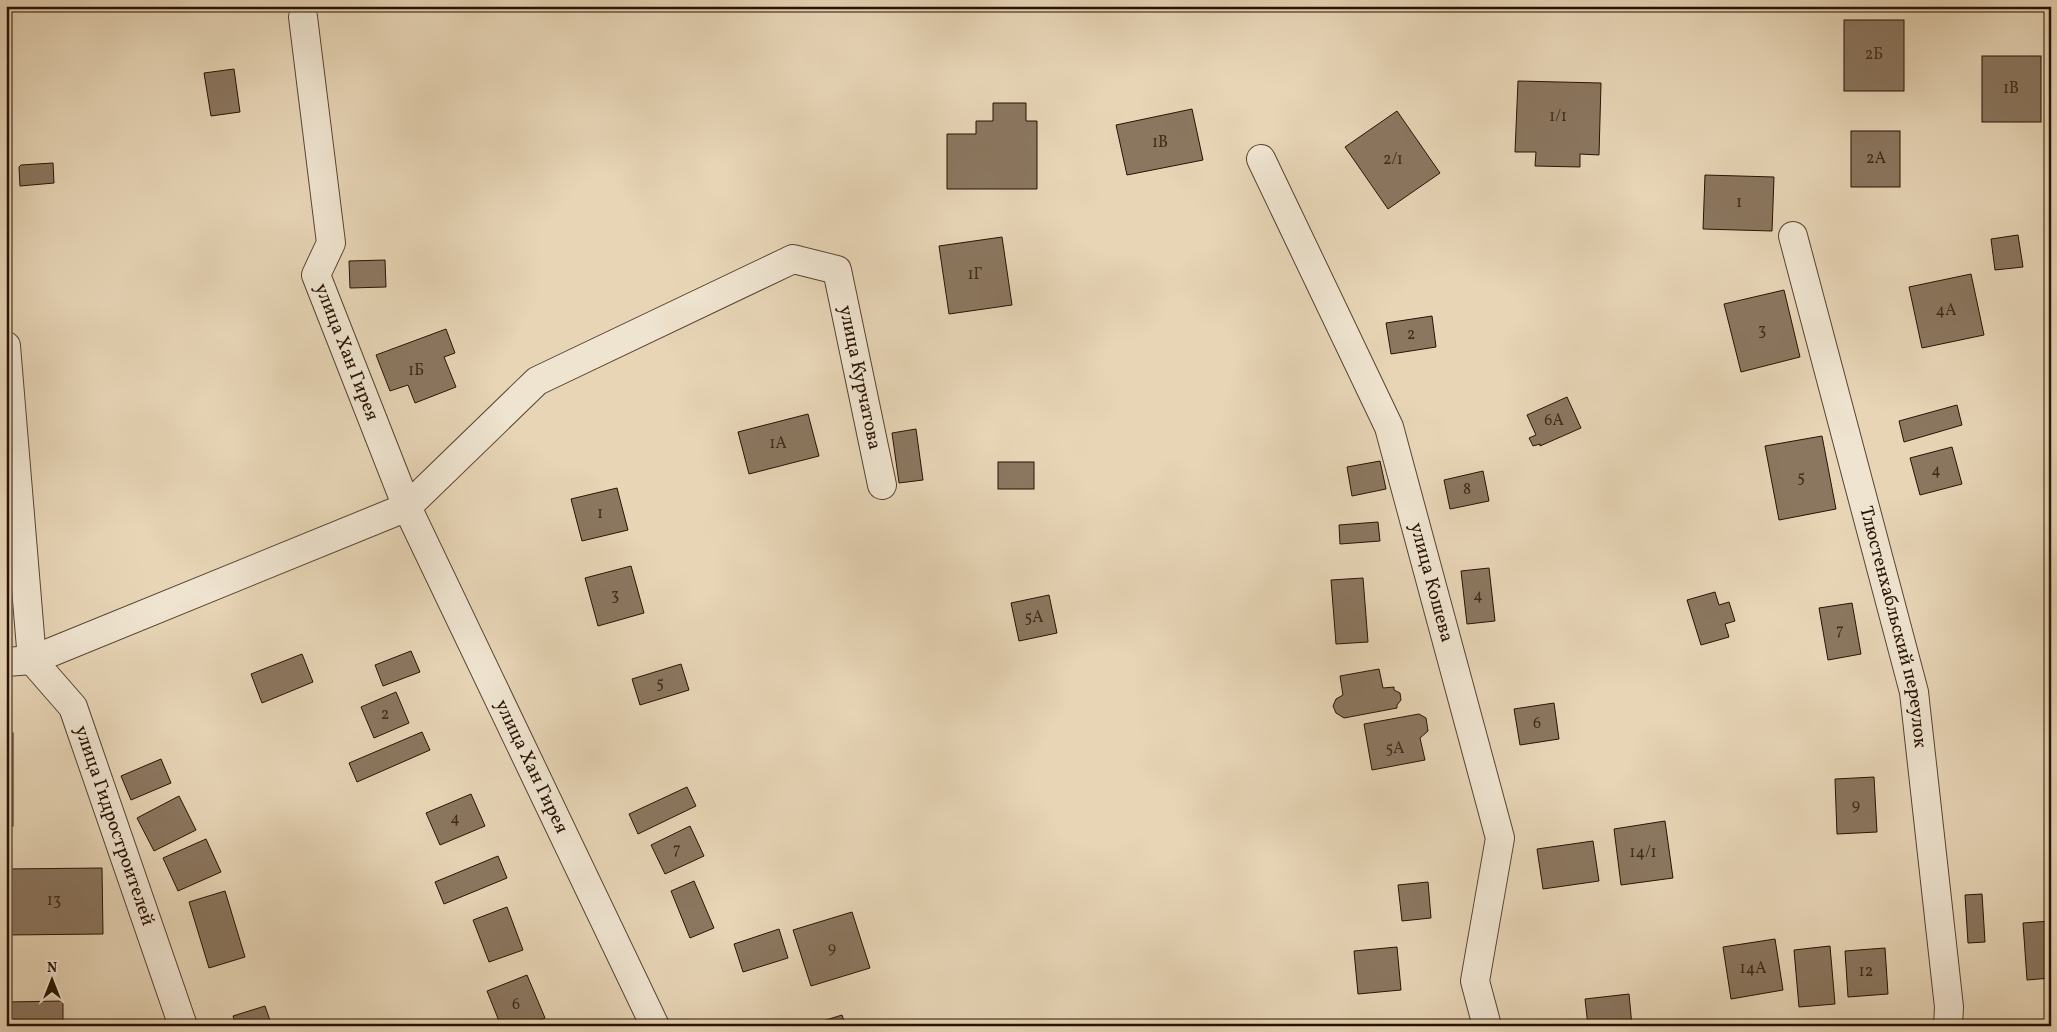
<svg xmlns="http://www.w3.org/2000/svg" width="2057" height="1032" viewBox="0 0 2057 1032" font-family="Vollkorn,serif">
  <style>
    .building { fill: #8b7760; stroke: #281203 }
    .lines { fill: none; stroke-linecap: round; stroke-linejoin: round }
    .minor-casing { stroke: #584330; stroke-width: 30 }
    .minor { stroke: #efe4d0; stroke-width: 28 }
    .labels { text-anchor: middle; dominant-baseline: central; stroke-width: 4; stroke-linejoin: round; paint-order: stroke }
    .number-label { font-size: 16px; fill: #412b1a }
    .street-label { font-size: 19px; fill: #281203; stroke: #efe4d0 }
  </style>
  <rect width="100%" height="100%" fill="#e7d5b6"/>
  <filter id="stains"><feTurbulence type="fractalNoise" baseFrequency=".004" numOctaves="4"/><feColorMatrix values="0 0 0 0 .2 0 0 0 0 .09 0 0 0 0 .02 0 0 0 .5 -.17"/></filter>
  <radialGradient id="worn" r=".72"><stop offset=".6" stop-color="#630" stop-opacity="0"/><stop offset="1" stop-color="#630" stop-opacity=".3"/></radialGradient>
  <g class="building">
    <rect x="1844" y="20" width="60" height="71"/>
    <rect x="1982" y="56" width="59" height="66"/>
    <polygon points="234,69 240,112 211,116 204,73"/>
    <polygon points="1518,81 1601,83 1599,155 1580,154 1580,167 1535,166 1536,152 1515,152"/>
    <polygon points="993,103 1026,103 1026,121 1037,121 1037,189 947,189 947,134 976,134 976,121 993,121"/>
    <polygon points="1192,109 1203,160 1127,175 1116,125"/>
    <polygon points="1397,111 1440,173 1388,209 1345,147"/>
    <rect x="1851" y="131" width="49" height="56"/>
    <polygon points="53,163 54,183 20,186 19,167 21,165"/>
    <polygon points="1705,175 1774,177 1772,231 1703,229"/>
    <polygon points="2018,235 2023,267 1995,270 1991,239"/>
    <polygon points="1002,237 1012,305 949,314 939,246"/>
    <polygon points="385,260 386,287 350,288 349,261"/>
    <polygon points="1971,274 1984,335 1922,348 1909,287"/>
    <polygon points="1784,290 1800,357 1741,372 1724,304"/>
    <polygon points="1432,316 1436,347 1391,354 1386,323"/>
    <polygon points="446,329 455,353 444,357 456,387 415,403 408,385 390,391 376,355"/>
    <polygon points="1567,397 1581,428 1540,446 1540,444 1533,446 1529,438 1536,435 1527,415"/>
    <polygon points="1957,405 1962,425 1904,442 1899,421"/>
    <polygon points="808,414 819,456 749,474 738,432"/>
    <polygon points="916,429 923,480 899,483 892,433"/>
    <polygon points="1822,436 1836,509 1779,520 1765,446"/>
    <polygon points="1952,447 1962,484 1920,495 1910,458"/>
    <polygon points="1380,461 1386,489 1352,496 1347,467"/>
    <rect x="998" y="462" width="36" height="27"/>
    <polygon points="1483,471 1489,501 1450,509 1444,480"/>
    <polygon points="2048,475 2051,475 2051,522"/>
    <polygon points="617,488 628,530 582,541 571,499"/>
    <polygon points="1378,522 1380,541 1340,544 1339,525"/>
    <polygon points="631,566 644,613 598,626 585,578"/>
    <polygon points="1489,568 1495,621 1467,624 1461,571"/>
    <polygon points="1363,578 1368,642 1336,644 1331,580"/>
    <polygon points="1715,592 1719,605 1729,602 1735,621 1725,624 1729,637 1701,645 1687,600"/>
    <polygon points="1049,595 1057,633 1019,641 1011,603"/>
    <polygon points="1852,603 1861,654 1828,660 1819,608"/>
    <polygon points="411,651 420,672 383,686 375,665"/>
    <polygon points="302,654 313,682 262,703 251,674"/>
    <polygon points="681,664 689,690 640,705 632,679"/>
    <polygon points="1379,669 1383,688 1394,687 1394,690 1400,693 1401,700 1397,705 1397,708 1344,718 1336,713 1333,706 1336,699 1343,695 1340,676"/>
    <polygon points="396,692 409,723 374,738 361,707"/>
    <polygon points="1554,703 1559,739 1520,745 1514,709"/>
    <polygon points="1419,714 1426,718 1428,731 1420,738 1425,760 1372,770 1364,724"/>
    <polygon points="422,732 430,750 357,782 349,763"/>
    <rect x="6" y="733" width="7" height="93"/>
    <polygon points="161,759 171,783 131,800 121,776"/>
    <polygon points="1874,777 1877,832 1837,834 1835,779"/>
    <polygon points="687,787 696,806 638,834 629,814"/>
    <polygon points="471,794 485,826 440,845 426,813"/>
    <polygon points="179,796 196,830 154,851 137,818"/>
    <polygon points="1665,821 1673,878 1621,885 1614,829"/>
    <polygon points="690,826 704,856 665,874 651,845"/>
    <polygon points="206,839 221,872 178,891 163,858"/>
    <polygon points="1593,841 1599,881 1543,889 1537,849"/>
    <polygon points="498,856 507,878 444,904 435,882"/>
    <polygon points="102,868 103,934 6,935 6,869"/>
    <polygon points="694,881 714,928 690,938 671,891"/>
    <polygon points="1428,882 1431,918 1402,921 1398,885"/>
    <polygon points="225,891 245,957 209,968 189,902"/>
    <polygon points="1982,894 1985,942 1968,943 1965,895"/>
    <polygon points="507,907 523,950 489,962 473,920"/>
    <polygon points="852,912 870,968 811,986 793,930"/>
    <polygon points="2051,921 2051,978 2027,980 2023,923"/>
    <polygon points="779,929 788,958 743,972 734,944"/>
    <polygon points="1775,939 1783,990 1731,999 1723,947"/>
    <polygon points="1830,946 1835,1004 1799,1007 1794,950"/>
    <polygon points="1397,947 1401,990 1358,994 1354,951"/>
    <polygon points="1885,948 1888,994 1848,997 1845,951"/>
    <polygon points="527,975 545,1018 526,1026 501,1026 487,991"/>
    <polygon points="1629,994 1632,1026 1588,1026 1585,999"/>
    <polygon points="63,1001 63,1026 6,1026 6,1002"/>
    <polygon points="265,1006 272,1026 236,1026 233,1016"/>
    <polygon points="842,1015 846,1026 813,1026 813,1024"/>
  </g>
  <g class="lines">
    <defs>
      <g id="minor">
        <path id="s1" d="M303,17L331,243L316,275L407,507L655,1026"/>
        <path id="s2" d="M1261,159L1389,427L1500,838L1475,981L1487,1026"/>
        <path id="s3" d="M1793,236L1914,692L1949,1007L1948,1026"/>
        <polyline points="6,346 32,660"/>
        <path id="s4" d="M32,660L73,707L183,1026"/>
        <path id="s5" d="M6,662L32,660L407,507L537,381L793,259L837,270L882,485"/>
      </g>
    </defs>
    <use href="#minor" class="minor-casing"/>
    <use href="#minor" class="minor"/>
  </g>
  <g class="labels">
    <g class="number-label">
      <text x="1874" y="55">2Б</text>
      <text x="2011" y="89">1В</text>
      <text x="1558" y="117">1/1</text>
      <text x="1160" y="143">1В</text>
      <text x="1876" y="159">2А</text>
      <text x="1393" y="160">2/1</text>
      <text x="1739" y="203">1</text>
      <text x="975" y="275">1Г</text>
      <text x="1946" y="311">4А</text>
      <text x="1762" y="331">3</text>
      <text x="1411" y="335">2</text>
      <text x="416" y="371">1Б</text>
      <text x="1554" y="421">6А</text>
      <text x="778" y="444">1А</text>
      <text x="1936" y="471">4</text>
      <text x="1801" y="478">5</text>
      <text x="1467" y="490">8</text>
      <text x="600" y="514">1</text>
      <text x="615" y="596">3</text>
      <text x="1478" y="596">4</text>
      <text x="1034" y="618">5А</text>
      <text x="1840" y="631">7</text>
      <text x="660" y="684">5</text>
      <text x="385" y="715">2</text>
      <text x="1537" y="724">6</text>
      <text x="1395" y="749">5А</text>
      <text x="1856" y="806">9</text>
      <text x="455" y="819">4</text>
      <text x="677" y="850">7</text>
      <text x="1643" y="853">14/1</text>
      <text x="54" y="901">13</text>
      <text x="832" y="949">9</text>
      <text x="1753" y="969">14А</text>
      <text x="1866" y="972">12</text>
      <text x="516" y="1005">6</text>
    </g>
    <g class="street-label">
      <text stroke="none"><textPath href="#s1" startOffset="346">улица Хан Гирея</textPath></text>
      <text stroke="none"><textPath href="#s5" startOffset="1051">улица Курчатова</textPath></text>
      <text stroke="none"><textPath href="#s2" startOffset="458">улица Кошева</textPath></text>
      <text stroke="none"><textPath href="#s3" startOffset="404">Тлюстенхабльский переулок</textPath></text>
      <text stroke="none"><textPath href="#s1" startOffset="800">улица Хан Гирея</textPath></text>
      <text stroke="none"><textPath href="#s4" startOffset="188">улица Гидростроителей</textPath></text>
    </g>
  </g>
  <rect width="2057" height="1032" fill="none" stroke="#e7d5b6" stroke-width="25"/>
  <rect x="8" y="8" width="2042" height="1017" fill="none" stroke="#281203" stroke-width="2.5"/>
  <rect x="12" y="12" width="2032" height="1007" fill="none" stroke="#281203"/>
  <g transform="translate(52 980)" stroke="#efe4d0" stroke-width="4" paint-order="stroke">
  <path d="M0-4L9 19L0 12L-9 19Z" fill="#281203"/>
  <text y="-8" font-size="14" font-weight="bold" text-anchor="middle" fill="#281203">N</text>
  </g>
  <rect width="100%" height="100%" filter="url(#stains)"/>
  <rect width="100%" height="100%" fill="url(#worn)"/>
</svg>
